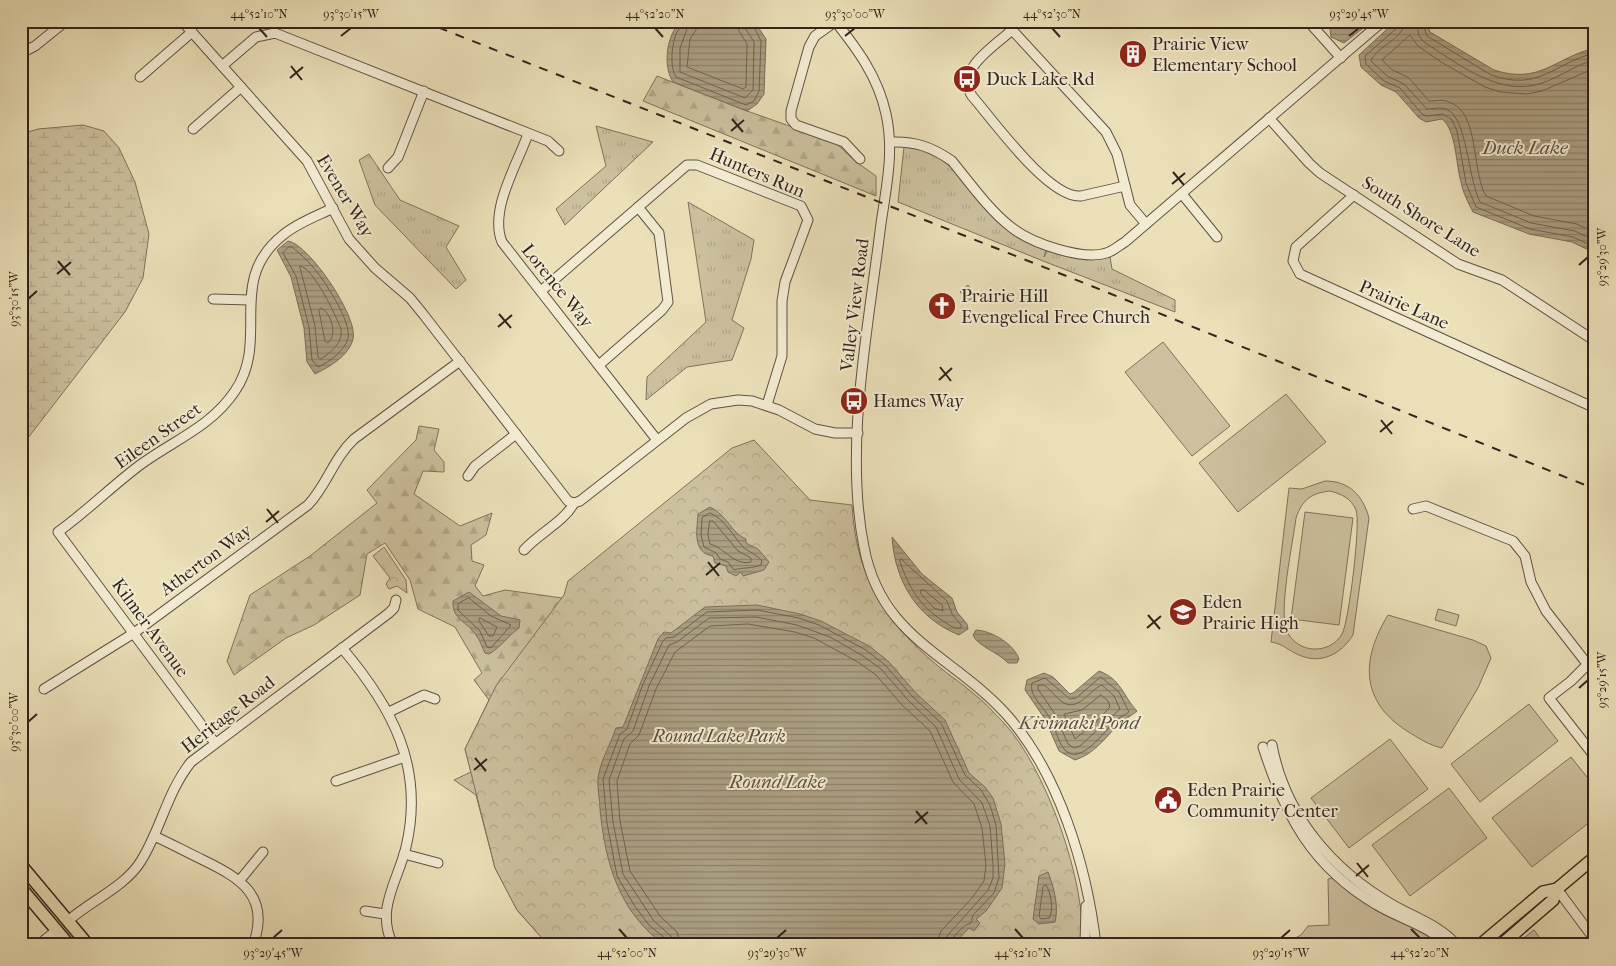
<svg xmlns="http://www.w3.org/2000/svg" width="1616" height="966" viewBox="0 0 1616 966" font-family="'IM FELL French Canon',serif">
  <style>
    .grass { fill: url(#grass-tufts); stroke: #80725e }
    .forest { fill: url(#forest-firs); stroke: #80725e }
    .wetland { fill: url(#wetland-marsh); stroke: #80725e }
    .park { fill: url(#park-crowns); stroke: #80725e }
    .garden { fill: #ccc09e; stroke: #80725e; fill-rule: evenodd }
    .water { fill: url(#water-rules); stroke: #7c6e5a }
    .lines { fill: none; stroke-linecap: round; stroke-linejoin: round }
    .shore { stroke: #706250; stroke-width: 1 }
    .minor-casing { stroke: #615244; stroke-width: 11 }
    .major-casing { stroke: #33231d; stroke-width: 14 }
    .minor { stroke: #f2ebd1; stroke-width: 9 }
    .major { stroke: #ebe0b8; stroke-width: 11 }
    .rail { stroke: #33231d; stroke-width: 2; stroke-dasharray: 9 9; stroke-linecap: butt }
    .ticks { fill: none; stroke: #33231d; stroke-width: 2 }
    .labels { text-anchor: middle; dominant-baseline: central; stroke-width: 4; stroke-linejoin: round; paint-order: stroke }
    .poi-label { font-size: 18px; fill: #33231d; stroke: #f2ebd1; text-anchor: start }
    .street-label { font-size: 18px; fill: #33231d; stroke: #f2ebd1 }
    .park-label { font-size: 18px; font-style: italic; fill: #594a3d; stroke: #f2ebd1 }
    .water-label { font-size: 19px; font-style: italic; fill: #5d4f41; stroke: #f2ebd1 }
    .neatline { fill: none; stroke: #33231d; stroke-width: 2 }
    .ticks-label { font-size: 12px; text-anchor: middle; fill: #33231d }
  </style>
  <defs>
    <pattern id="grass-tufts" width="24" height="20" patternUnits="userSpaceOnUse" patternTransform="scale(1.25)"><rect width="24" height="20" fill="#ccc09e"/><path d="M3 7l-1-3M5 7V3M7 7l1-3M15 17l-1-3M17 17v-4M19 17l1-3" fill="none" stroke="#b0a588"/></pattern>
    <pattern id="forest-firs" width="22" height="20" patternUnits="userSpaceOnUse" patternTransform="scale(1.25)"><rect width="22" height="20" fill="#ccc09e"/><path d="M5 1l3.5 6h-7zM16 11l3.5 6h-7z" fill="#b0a588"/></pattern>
    <pattern id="wetland-marsh" width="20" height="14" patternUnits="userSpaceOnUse" patternTransform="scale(1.25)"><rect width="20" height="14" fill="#ccc09e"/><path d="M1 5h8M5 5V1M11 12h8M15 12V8" fill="none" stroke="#b0a588"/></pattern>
    <pattern id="park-crowns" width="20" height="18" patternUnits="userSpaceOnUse" patternTransform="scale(1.25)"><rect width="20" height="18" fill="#ccc09e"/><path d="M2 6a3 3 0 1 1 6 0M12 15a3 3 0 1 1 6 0" fill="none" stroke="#b0a588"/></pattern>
    <pattern id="water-rules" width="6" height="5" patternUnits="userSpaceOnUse" patternTransform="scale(1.25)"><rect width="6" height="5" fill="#aca083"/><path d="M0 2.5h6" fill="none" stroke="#8d826b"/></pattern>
  </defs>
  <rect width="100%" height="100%" fill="#ebe0b8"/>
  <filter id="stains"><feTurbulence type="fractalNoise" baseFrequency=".004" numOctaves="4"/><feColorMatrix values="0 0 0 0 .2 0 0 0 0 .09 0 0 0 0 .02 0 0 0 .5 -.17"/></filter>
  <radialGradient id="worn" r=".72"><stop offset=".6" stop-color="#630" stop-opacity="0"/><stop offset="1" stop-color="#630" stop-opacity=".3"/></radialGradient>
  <g class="grass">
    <polygon points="596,126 653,142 565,225 556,209 606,166"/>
    <polygon points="904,147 928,150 955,170 1006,229 1046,250 1044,257 1048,250 1086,260 1110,257 1112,269 1175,300 1175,312 1043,261 898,202"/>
    <polygon points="369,154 400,200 459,226 446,247 466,280 456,289 375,205 359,160"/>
    <polygon points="688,202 754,240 751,259 732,320 744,328 732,360 687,367 646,400 647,377 706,322"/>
  </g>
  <g class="forest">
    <polygon points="657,76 747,111 835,142 855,161 876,176 876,196 643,101"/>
    <polygon points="419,426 439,429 434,450 444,462 444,472 423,471 414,494 460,526 492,513 486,535 471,545 472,561 484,565 475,586 483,596 505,590 562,598 601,660 548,945 517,910 495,868 476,795 454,780 471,772 465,749 489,700 474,680 482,673 455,627 418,609 410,580 385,543 367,554 360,595 314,625 286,638 234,675 227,661 250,595 310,556 377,503 367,490 416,440"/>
    <polygon points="1534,930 1545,945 1515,945"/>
  </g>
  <polygon class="wetland" points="83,125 104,131 119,148 135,182 149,234 143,278 125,312 21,447 21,134 38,129"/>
  <g class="park">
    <polygon points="968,285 976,296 968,301 960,292"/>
    <path d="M754,440L810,500L852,505C856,576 884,621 938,666C950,676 963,684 974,694C985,702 994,713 1004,723C1046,768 1087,884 1082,945H548L517,910L495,868L465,749L496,686L564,595L568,581L732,448Z"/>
    <polygon points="384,547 406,580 407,593 397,586 389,589 386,584 390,578 373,556"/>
  </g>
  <g class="garden">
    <polygon points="1163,342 1230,426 1192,456 1125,372"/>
    <polygon points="1286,394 1326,442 1238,512 1199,463"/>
    <path d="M1325,481C1350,481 1363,496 1369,518L1353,635C1341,654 1321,665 1299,655C1287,650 1284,644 1271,642L1289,488L1302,489ZM1330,491C1341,494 1351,498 1356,510C1361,522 1349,622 1342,634C1330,655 1297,654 1287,631C1278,612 1293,542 1296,518C1302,500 1311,493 1330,491Z"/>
    <polygon points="1305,512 1353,518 1339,625 1291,619"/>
    <polygon points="1438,609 1459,615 1456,626 1435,620"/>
    <path d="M1388,615L1473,640L1486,646L1491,658L1478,688L1442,748C1429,745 1418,738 1407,731C1360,701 1361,659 1388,615Z"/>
    <polygon points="1529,704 1558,741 1480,802 1451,764"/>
    <polygon points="1390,739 1428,789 1349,848 1311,798"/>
    <polygon points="1571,757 1595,787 1595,818 1532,867 1492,818"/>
    <polygon points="1449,788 1487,838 1410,896 1372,845"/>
    <polygon points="1334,878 1365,903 1424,933 1441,945 1282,945 1301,935 1308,926 1329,925 1328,879"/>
  </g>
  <g class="water">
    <path d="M681,21H754L766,39L764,94L757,104L747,111L673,82C662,65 667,34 681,21Z"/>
    <polygon points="1329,21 1372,21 1344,43 1331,37"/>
    <path d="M1396,21H1426L1430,32L1494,70C1540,85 1554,58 1595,48V253L1572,242L1529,234L1473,212C1468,202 1463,193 1461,182C1456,165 1456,129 1442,119L1426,122L1419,118L1396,92L1381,85L1361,67L1359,55Z"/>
    <path d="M288,241C309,244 359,318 353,339C349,356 329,367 315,374L307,362L304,328L291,277L277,250Z"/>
    <path d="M710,507C727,515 732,534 746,539V543L758,549L769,562L764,570L743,576L741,572L736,576L728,572L726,566L715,563L713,556C692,553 697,530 698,514Z"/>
    <path d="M892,537L922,574L952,598L957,612L967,624L968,629L959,635C917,618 895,582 892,537Z"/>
    <path d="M469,592L501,616L520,620L519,628C508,636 501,647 489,654L485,653C482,647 480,640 476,635C467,621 452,620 453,601Z"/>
    <path d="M757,605L800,614L821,621L869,646L888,661L916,693L945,720L969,773L985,787L993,798L1001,824L1005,864L1002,888L986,911L976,919L980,923L974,931L969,928L953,945H665C619,913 605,862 600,809C600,799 597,788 598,778C600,762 611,743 616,728L623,727L658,639L664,632L671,633L705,607Z"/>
    <path d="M976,630C992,631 1014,644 1019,659L1017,663H1008C998,652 977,646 973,635Z"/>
    <path d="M1099,671C1121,679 1123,696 1137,711C1131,716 1123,720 1118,725C1104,739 1094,754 1075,760L1059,751L1045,719L1025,690L1027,680L1044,673L1053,677L1070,694L1073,693Z"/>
    <path d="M1048,872C1054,888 1059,906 1055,922L1039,924L1033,919L1039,876Z"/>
  </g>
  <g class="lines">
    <g class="shore">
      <path d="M684,21C683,27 680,27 677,32C672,42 669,67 676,77L746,105L754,101L759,91L761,41L751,21"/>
      <polyline points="690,21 680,48 680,72 745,98 753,90 754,42 745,28 744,21"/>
      <polyline points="697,21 696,30 690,39 687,67 743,89 746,87 747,44 739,31 737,21"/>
      <polyline points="1399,21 1398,27 1365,56 1366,64 1384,81 1400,88 1422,114 1427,116 1443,114 1452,120 1457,131 1466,183 1476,207 1530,229 1573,237 1595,247"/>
      <path d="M1405,21C1404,40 1377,45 1371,61L1387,76L1404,84L1427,109C1433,109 1440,107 1446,109C1467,116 1468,179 1480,202L1531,223L1575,231L1595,241"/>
      <path d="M1416,21L1419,36L1424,42C1457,63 1500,98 1542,83C1561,77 1576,64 1595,60"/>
      <path d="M1422,21L1427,36L1491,75C1540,92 1553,63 1595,53"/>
      <path d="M1595,68L1542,91L1527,94L1500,92L1485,87L1441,62L1418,46L1410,35L1382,60L1391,69L1409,78L1429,101C1436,101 1443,99 1449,102C1480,112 1471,171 1486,196L1534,216L1577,224L1595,233"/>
      <path d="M289,247H292C299,253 306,259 312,266C323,278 352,322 348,338C345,351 329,362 318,367L312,360L309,327L296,276L283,253Z"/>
      <path d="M300,266C313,267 336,316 341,329C343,343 331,352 321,359L318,357L315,326Z"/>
      <path d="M321,308C331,313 338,334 328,343L325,341L319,311Z"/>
      <path d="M710,513C724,518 734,537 743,547C749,552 756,554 762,561L761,565C751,569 743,567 734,570L728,562L720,559L716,553L704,547L701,535L702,518Z"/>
      <path d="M710,521H713L738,551L751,558V562C734,566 725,548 710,544L708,535Z"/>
      <path d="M901,559L947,601L952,614L961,625V628C954,629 949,625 943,621C920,606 909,588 900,562Z"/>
      <polygon points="921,590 924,590 942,605 943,611 934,608 921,594"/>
      <polygon points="469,598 491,616 511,625 491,648 487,647 480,631 458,610 458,604"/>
      <polygon points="480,618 497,627 493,636 489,636 479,621"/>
      <path d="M1101,677L1119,692L1129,712C1125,715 1120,717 1116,720C1105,730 1080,768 1064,749C1057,740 1055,726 1049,717C1043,706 1029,696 1032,683L1045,678L1070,699L1076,698Z"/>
      <path d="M1043,685C1050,688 1054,696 1061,701C1077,714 1089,690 1102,685L1114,696L1120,709L1080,746L1074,748L1068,744L1055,714L1038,689V686Z"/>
      <polygon points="1101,695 1108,701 1110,707 1095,723 1075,739 1064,714 1082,710"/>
      <path d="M1046,885C1051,893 1054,910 1049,918L1041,919L1039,916L1043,887Z"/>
      <path d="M667,945L666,939L649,925L634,905L617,876L607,823L603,779L620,734L627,729L643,684L663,641L666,638L674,637L707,612L757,610L799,618L819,625L866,650L885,665L912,696L941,723L965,775L981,790L990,805L996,825L999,878L994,893L973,915L971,923C963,925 952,937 950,945"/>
      <polyline points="674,945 671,936 654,921 623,874 613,822 609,780 624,739 633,731 649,686 669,645 677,642 709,618 756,617 797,625 830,637 863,656 881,669 908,700 936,727 959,779 982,803 990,826 993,864 993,878 988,890 947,936 944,945"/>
      <polyline points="681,945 677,932 660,916 630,871 620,821 617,781 630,744 639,735 656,689 675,652 710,626 748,624 795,632 814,638 858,662 876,675 902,705 930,731 953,782 974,804 982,828 986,865 984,881 972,898 941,931 936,945"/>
    </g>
    <defs>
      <g id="minor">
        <polyline points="182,21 307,161 349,239 375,268 410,298 423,314 568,501 574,503"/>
        <path d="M835,21C858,50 878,77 886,114C895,154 885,192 880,231C868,330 844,448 864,547C881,638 951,654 1006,714C1059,773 1087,867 1096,945"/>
        <polyline points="836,21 815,36 809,47 791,111 791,119 796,125 844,142 860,159"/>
        <polyline points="1004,21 1106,132 1117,154 1130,205 1146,224"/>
        <polyline points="1308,21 1341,58"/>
        <path d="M1012,30C995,46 955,69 972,96C993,120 1049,199 1081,196L1125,186"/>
        <polyline points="21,53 35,46 66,21"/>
        <polyline points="222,66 256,37 275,33 548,141 559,151"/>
        <polyline points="140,77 192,32"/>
        <polyline points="1269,118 1309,163 1320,173 1458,264 1502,280 1595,341"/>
        <polyline points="193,129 241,87"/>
        <path d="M528,134C517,165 489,210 502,242L657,440"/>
        <path d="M891,142C915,141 932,147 952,161C969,182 990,211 1011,227C1031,243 1084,262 1109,252C1114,250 1120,245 1125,242L1383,21"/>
        <polyline points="388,168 398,157 424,91"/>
        <polyline points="1182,194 1217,237"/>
        <polyline points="1354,195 1296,247 1293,261 1300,274 1595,408"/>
        <polyline points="541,291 687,165 697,165 801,206 808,220 785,282 782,301 782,356 767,405"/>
        <polyline points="213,299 250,300"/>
        <polyline points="599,365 662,310 668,302 659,233 638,207"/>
        <polyline points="468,476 475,466 516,434"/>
        <polyline points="1413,509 1426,506 1513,541 1525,556 1531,582 1546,611 1588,665"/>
        <path d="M524,550C539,533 564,522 574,503L580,501L686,418L711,404L738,400L752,401L779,410L815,429L835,433H858"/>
        <path d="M342,648C392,707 425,767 406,847C398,881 375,909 393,945"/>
        <polyline points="1595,657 1571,681 1549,698 1595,757"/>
        <path d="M44,689L134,633L308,505C327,485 333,459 354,439L460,361"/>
        <polyline points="389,712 424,695 435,699"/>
        <path d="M215,743L58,532C87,511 112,486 140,465C174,440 211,427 235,391C271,338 225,281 283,235C297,223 317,216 333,208"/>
        <path d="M1272,745C1285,815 1332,870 1393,905C1416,918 1439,925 1457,945"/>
        <path d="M1263,747C1285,816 1313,868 1377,905C1400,919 1428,925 1447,945"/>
        <polyline points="336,781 405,757"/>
        <path d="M154,836C170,843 186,852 203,860C240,878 271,896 253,945"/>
        <polyline points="404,854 438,863"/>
        <polyline points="240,880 263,852"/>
        <polyline points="1557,889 1595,940"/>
        <polyline points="365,911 385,914"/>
        <path d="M68,921C90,901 125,887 141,861C161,829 167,792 191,762L389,613L394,608L396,600"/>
        <polyline points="38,945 57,930"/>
        <polyline points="1085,945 1086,906"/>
      </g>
      <g id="major">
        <polyline points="21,865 88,945"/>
        <polyline points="21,888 69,945"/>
        <polyline points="1480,945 1543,892 1557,889"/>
        <polyline points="1501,945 1553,900 1557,889 1595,857"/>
      </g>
    </defs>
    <use href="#minor" class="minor-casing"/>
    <use href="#major" class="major-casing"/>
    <use href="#minor" class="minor"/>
    <use href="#major" class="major"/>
    <polyline class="rail" points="422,21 1084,283 1595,489"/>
  </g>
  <path class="ticks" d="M259,28L267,37M655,28L663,37M1052,28L1060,37M341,36L351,28M845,36L855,28M1349,36L1359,28M291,66L302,80M290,78L303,67M732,119L743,132M731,131L744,120M1173,172L1184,185M1172,184L1185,173M58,261L70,275M1579,265L1588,257M57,274L71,262M28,299L37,291M499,314L511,328M498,327L512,315M940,367L951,381M939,380L952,368M1381,420L1392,434M1380,432L1393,421M267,509L278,523M266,522L279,511M708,562L719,576M706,575L720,563M1148,615L1160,629M1147,628L1161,616M1579,688L1588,680M28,722L37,714M475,758L486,771M474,770L487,759M916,811L927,824M915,823L928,812M1357,863L1368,877M1356,876L1369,865M619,929L627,938M1015,929L1023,938M1411,929L1420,938M273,938L282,930M777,938L786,930M1281,938L1290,930"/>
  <defs>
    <symbol id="building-disc" viewBox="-11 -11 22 22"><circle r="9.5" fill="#8f2418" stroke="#f2ebd1"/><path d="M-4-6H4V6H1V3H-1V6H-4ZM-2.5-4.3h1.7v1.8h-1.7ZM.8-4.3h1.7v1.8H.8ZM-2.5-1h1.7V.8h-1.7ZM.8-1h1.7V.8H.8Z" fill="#fff"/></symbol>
    <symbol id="bus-disc" viewBox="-11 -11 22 22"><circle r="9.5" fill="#8f2418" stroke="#f2ebd1"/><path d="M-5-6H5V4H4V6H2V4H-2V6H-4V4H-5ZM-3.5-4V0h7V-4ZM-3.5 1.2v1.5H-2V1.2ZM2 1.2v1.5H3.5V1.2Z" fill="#fff"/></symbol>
    <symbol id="church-disc" viewBox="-11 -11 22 22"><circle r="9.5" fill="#8f2418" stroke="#f2ebd1"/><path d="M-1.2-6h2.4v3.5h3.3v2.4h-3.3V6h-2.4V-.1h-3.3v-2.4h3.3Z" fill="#fff"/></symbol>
    <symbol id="school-disc" viewBox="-11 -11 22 22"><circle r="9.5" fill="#8f2418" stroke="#f2ebd1"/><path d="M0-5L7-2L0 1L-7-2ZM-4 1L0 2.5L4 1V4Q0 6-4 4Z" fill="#fff"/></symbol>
    <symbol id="civic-disc" viewBox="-11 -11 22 22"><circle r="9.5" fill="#8f2418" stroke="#f2ebd1"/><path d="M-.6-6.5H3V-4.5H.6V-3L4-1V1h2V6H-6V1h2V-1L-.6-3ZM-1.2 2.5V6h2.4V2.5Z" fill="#fff"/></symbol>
  </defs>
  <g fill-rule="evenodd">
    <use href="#building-disc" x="1117" y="38" width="32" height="32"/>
    <use href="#bus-disc" x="951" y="63" width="32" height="32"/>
    <use href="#church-disc" x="926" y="290" width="32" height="32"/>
    <use href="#bus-disc" x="838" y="385" width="32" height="32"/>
    <use href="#school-disc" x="1167" y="596" width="32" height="32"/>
    <use href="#civic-disc" x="1152" y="784" width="32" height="32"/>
  </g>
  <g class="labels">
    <g class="poi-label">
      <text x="1152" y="44">Prairie View<tspan x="1152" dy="21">Elementary School</tspan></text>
      <text x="986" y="79">Duck Lake Rd</text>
      <text x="961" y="296">Prairie Hill<tspan x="961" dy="21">Evengelical Free Church</tspan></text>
      <text x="873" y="401">Hames Way</text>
      <text x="1202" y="602">Eden<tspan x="1202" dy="21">Prairie High</tspan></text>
      <text x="1187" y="790">Eden Prairie<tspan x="1187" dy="21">Community Center</tspan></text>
    </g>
    <g class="street-label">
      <text transform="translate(757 173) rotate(23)">Hunters Run</text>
      <text transform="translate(345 196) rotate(59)">Evener Way</text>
      <text transform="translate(1421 217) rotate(32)">South Shore Lane</text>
      <text transform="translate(557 286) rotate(51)">Lorence Way</text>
      <text transform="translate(855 305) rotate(-83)">Valley View Road</text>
      <text transform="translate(1404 305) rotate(24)">Prairie Lane</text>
      <text transform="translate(158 436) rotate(-35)">Eileen Street</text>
      <text transform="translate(206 560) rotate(-36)">Atherton Way</text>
      <text transform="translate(150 628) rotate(54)">Kilmer Avenue</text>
      <text transform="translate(228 715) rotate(-38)">Heritage Road</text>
    </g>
    <g class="park-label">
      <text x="719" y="736">Round Lake Park</text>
    </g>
    <g class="water-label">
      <text x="1525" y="148">Duck Lake</text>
      <text x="1079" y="723">Kivimaki Pond</text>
      <text x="777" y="782">Round Lake</text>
    </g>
  </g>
  <rect width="1616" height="966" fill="none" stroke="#ebe0b8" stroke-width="55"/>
  <rect x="28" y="28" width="1560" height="910" class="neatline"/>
  <g class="ticks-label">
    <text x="259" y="18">44°52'10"N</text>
    <text x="351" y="18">93°30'15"W</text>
    <text x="655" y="18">44°52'20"N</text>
    <text x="855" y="18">93°30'00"W</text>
    <text x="1052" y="18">44°52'30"N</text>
    <text x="1359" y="18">93°29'45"W</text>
    <text transform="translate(1602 257) rotate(-90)" y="4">93°29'30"W</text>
    <text transform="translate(14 299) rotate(-90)" y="4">93°30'15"W</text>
    <text transform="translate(1602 680) rotate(-90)" y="4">93°29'15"W</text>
    <text transform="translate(14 722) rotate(-90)" y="4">93°30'00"W</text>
    <text x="273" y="957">93°29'45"W</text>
    <text x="627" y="957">44°52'00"N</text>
    <text x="777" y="957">93°29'30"W</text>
    <text x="1023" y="957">44°52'10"N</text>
    <text x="1281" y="957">93°29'15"W</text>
    <text x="1420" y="957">44°52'20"N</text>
  </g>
  <rect width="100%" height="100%" filter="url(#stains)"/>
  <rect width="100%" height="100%" fill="url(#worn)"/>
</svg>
